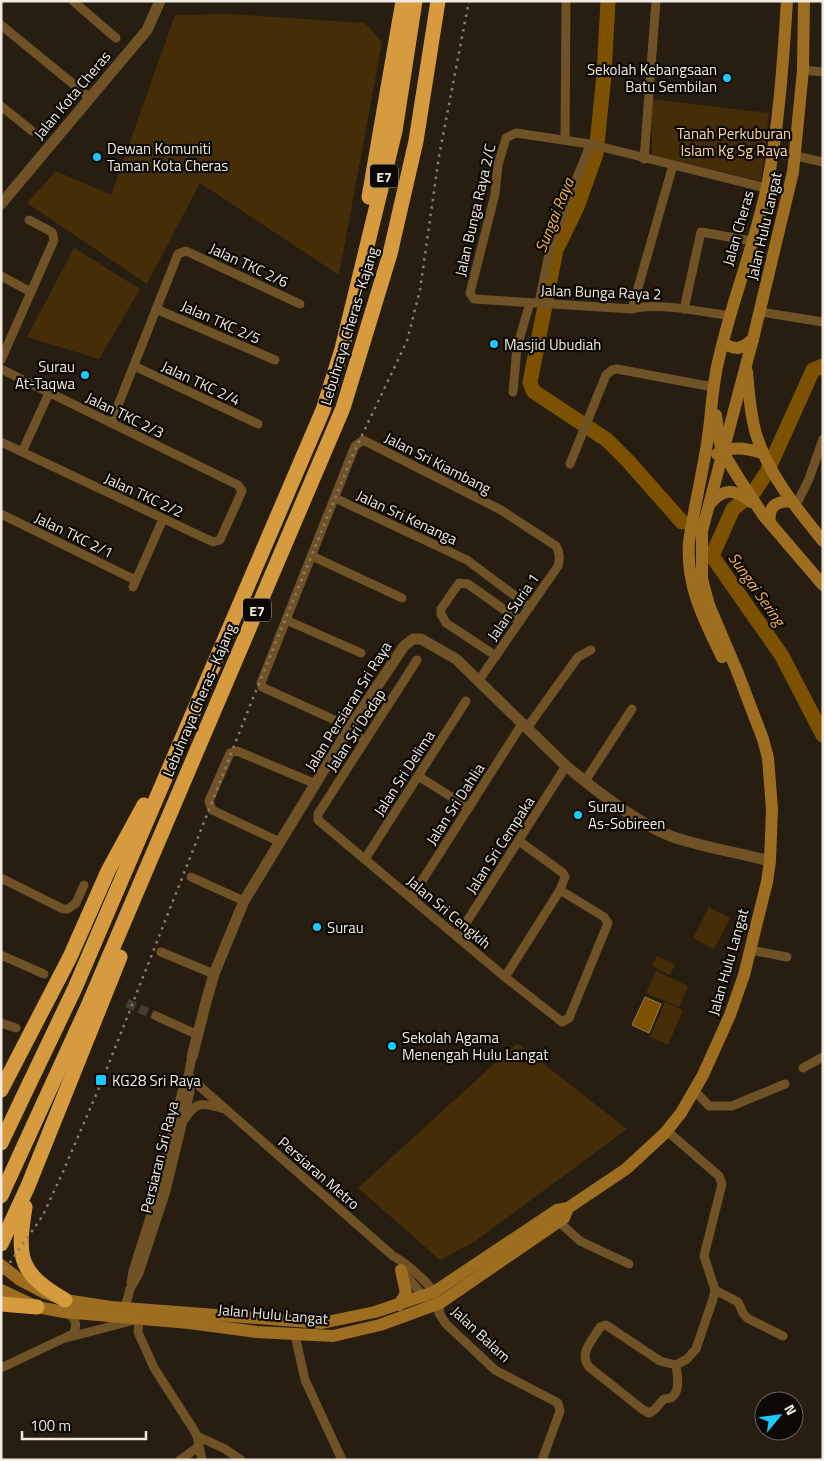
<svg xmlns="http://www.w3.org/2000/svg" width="824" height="1461" viewBox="0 0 824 1461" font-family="'Titillium Web',sans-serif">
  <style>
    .green { fill: #452e07 }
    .water { fill: #7c5200; stroke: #9f8044 }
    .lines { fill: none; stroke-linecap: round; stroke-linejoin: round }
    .river { stroke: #7c5200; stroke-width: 15 }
    .minor-tunnel { stroke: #453c2f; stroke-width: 9; stroke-dasharray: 9 4.5; stroke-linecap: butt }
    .minor { stroke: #6f5226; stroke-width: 9 }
    .tertiary { stroke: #6f5226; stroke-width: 11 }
    .secondary { stroke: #9d6e1f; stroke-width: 12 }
    .motorway { stroke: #d69b3e; stroke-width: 15 }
    .rail { stroke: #877f73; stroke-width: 2.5; stroke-dasharray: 2.5 5; stroke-linecap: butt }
    .poi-dot { fill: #1bc9fc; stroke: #0c0804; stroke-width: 2 }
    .labels { text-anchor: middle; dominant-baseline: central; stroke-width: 4.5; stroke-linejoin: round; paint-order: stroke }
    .shield { fill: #0c0804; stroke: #aca69f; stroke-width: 1 }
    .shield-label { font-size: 14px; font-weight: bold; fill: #f0eae1 }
    .poi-label { font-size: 15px; fill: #f0eae1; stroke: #0c0804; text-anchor: start }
    .street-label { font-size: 15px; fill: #f0eae1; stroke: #0c0804 }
    .park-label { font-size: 15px; fill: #ffd9a6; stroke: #0c0804 }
    .water-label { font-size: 16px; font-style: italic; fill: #f2b558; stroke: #0c0804 }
  </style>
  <rect width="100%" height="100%" fill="#271d10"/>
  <g class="green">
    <polygon points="228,14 365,23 382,42 339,275 200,183 147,284 27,203 56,171 111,195 175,15"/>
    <polygon points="651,99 769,113 761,181 652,155"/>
    <polygon points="74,248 140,289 99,359 27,337"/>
    <polygon points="709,907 730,918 714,949 693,938"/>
    <polygon points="657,956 675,965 670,975 652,966"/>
    <polygon points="656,971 688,986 679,1007 646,993"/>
    <polygon points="665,1002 683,1010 668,1045 650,1037"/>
    <polygon points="517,1043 627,1129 474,1242 440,1260 358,1188"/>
  </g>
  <polygon class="water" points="645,997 661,1004 649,1033 632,1025"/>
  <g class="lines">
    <g class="river">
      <polyline points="608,1 604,75 596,154 577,207 556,250 530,382 533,391 607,440 628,461 682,522"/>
      <polyline points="823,366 813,370 767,472 754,492 733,509 712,556 782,656 823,735"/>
    </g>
    <polyline class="minor-tunnel" points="127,1003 156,1016"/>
    <g class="minor">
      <polyline points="73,1 116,38"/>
      <polyline points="1,25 89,97"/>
      <polyline points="803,70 823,72"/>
      <polyline points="1,106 32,131"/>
      <polyline points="565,139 566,1"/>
      <polyline points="796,156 823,162"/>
      <polyline points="644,159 656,1"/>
      <polyline points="1,276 31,292"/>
      <polyline points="539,303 552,239 585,158 590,144"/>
      <polyline points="156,309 275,360"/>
      <polyline points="632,309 673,165"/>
      <polyline points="684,309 701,232 752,241"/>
      <polyline points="760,312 823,322"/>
      <path d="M730,316C703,312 658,302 632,309L474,299L470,293L495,194L498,165L506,138L516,133L590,144L766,188"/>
      <polyline points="1,360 54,240 52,232 29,220"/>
      <polyline points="134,366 258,424"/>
      <polyline points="1,369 238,485 242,491 220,540 213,542 1,442"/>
      <polyline points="513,392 517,347 530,303"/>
      <polyline points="111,423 178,254 186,251 300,304"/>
      <polyline points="22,452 49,393"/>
      <polyline points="570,464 606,375 612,370 617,369 713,387"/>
      <polyline points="335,498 467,560 530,607"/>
      <polyline points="795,507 809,479 823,439"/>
      <polyline points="1,514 131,578 136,578"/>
      <polyline points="312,556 402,598"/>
      <polyline points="133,587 163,519"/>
      <polyline points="286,620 361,653"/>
      <polyline points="496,656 446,623 441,614 441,609 459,583 468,584 520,621"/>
      <polyline points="417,660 318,814 318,820 505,977 562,1022 569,1018 608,923 604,917 560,890"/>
      <path d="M350,727L262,687L261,683L355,446L363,440L501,510L556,546C560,553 560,558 558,566L479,680"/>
      <polyline points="527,728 578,657 591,650"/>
      <polyline points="348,730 365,741"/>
      <polyline points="418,776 469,808"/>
      <polyline points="585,781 632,709"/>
      <polyline points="280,842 212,810 209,801 230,753 237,751 316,784"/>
      <polyline points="365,859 466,701"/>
      <polyline points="191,877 244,901"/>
      <polyline points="1,878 63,909 68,909 76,903 84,885"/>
      <polyline points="411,898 522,724"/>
      <polyline points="457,937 566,766"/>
      <polyline points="750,950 787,957"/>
      <polyline points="161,952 214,974"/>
      <polyline points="1,955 44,974"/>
      <polyline points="505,977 560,890 565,877 563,873 519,841"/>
      <polyline points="156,1016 198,1035"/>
      <polyline points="1,1023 16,1028"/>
      <polyline points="803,1068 823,1057"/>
      <path d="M188,1076L393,1256C406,1263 438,1289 440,1305C440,1307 439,1310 439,1313"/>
      <polyline points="695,1091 709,1106 732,1106 785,1084"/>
      <path d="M185,1119C197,1099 205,1104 225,1109"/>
      <polyline points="667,1131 719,1176 722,1184 704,1256 715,1290 713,1299 696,1349 687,1359 676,1365"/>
      <polyline points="559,1222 580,1241 629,1264"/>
      <polyline points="402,1271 426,1299"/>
      <polyline points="131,1283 133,1271 159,1189 182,1091 188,1076 192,1057"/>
      <polyline points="715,1290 738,1302 743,1313 747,1318 783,1336"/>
      <polyline points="125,1308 130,1289 139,1273 166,1191 190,1092 188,1076"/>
      <polyline points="439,1313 446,1324 495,1370 558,1403 560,1411 542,1460"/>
      <path d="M606,1325L660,1361L676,1365C677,1373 681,1391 672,1397C670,1399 667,1398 664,1399C658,1404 657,1410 649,1413L642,1409L589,1367C578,1353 593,1340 600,1327Z"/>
      <polyline points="295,1335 305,1380 342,1460"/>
      <polyline points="66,1338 139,1319 138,1332 154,1368 194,1430 197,1436 202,1460"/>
      <path d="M1,1368L73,1334C78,1326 76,1317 66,1313"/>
      <polyline points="197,1436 225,1449 241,1460"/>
      <polyline points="180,1460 198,1447"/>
    </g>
    <g class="tertiary">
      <polyline points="1,204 147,30 160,1"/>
      <path d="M192,1057L206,1002L214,974L244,901L350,727L404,646L413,639H421L456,659L566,766C594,789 639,825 673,837C703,847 739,853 770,861"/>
    </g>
    <g class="secondary">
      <path d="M723,343C736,351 742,349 753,339"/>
      <path d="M747,372C749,393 750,414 756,434C768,474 797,509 823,541"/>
      <polyline points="716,415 719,438 722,451 738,477 763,515 823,585"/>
      <path d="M717,454C733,445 747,449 763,453"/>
      <path d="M709,505C724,487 734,489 751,502"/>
      <path d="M770,523C768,506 775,502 791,501"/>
      <path d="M722,657C703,618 686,586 689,542C694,507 703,472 708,437C712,410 712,385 719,358C732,300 755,244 767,186C779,125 783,63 787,1"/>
      <polyline points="1,1265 20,1280 43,1292 65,1300 111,1307 322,1323 375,1312 434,1292 557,1210 568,1208 626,1169 665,1133 681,1113 703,1075 730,1015 744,975 767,882 770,861 772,809 768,758 763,739 737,671 709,605 702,579 702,531 753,339 793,172 803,70 804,1"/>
      <polyline points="1,1290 37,1307 64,1312 189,1323 257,1332 333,1336 380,1325 440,1303 564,1218 568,1208"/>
      <polyline points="399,1305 406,1293 401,1270"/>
    </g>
    <g class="motorway">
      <polyline points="369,197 403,1"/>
      <polyline points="1,1090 70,957 108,871 144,805"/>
      <polyline points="1,1143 75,988 323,410 342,349 395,131 415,1"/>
      <polyline points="1,1196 88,1006 343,408 390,254 416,141 438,1"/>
      <path d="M25,1207C17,1257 18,1273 65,1300"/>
      <polyline points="1,1244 28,1186 120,957"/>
      <polyline points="1,1304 37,1307"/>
    </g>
    <polyline class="rail" points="1,1275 42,1217 62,1174 102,1081 251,703 354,452 407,341 420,290 439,156 469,1"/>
  </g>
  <g class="poi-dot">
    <circle cx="727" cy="78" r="5"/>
    <circle cx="97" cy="157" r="5"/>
    <circle cx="494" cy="344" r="5"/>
    <circle cx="85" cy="375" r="5"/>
    <circle cx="578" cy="815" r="5"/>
    <circle cx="317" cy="927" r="5"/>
    <circle cx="392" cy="1046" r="5"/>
    <rect x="95" y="1074" width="12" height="12" rx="2.5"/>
  </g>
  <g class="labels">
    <g class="shield">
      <rect x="370" y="164.5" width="28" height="23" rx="4"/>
      <rect x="243" y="598.5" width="28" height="23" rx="4"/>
    </g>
    <g class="shield-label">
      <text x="384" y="176">E7</text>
      <text x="257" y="610">E7</text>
    </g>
    <g class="poi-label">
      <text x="717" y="69" text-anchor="end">Sekolah Kebangsaan<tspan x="717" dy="17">Batu Sembilan</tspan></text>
      <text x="107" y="148">Dewan Komuniti<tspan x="107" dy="17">Taman Kota Cheras</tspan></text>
      <text x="504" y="344">Masjid Ubudiah</text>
      <text x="75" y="366" text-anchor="end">Surau<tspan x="75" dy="17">At-Taqwa</tspan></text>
      <text x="588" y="806">Surau<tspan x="588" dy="17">As-Sobireen</tspan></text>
      <text x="327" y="927">Surau</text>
      <text x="402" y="1037">Sekolah Agama<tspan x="402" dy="17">Menengah Hulu Langat</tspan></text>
      <text x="112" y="1080">KG28 Sri Raya</text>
    </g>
    <g class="street-label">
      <text transform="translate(72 95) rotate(-50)">Jalan Kota Cheras</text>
      <text transform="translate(475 210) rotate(-77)">Jalan Bunga Raya 2/C</text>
      <text transform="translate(764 226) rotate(-77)">Jalan Hulu Langat</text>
      <text transform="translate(738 228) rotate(-74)">Jalan Cheras</text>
      <text transform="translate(249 265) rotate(25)">Jalan TKC 2/6</text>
      <text transform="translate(601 292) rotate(2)">Jalan Bunga Raya 2</text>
      <text transform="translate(221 322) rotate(24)">Jalan TKC 2/5</text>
      <text transform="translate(349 326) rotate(-73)">Lebuhraya Cheras–Kajang</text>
      <text transform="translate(201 383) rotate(25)">Jalan TKC 2/4</text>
      <text transform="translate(125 415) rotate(26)">Jalan TKC 2/3</text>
      <text transform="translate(438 463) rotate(27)">Jalan Sri Kiambang</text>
      <text transform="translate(144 495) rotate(25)">Jalan TKC 2/2</text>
      <text transform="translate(407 517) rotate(25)">Jalan Sri Kenanga</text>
      <text transform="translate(74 535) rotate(26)">Jalan TKC 2/1</text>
      <text transform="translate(513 607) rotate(-55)">Jalan Suria 1</text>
      <text transform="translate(199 700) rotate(-67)">Lebuhraya Cheras–Kajang</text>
      <text transform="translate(348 706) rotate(-58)">Jalan Persiaran Sri Raya</text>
      <text transform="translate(356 730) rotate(-57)">Jalan Sri Dedap</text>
      <text transform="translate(404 773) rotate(-57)">Jalan Sri Delima</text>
      <text transform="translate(455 804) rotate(-57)">Jalan Sri Dahlia</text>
      <text transform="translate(500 845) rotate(-57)">Jalan Sri Cempaka</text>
      <text transform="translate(449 912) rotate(40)">Jalan Sri Cengkih</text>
      <text transform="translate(728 962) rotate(-74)">Jalan Hulu Langat</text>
      <text transform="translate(159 1157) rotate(-76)">Persiaran Sri Raya</text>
      <text transform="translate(319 1173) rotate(41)">Persiaran Metro</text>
      <text transform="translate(273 1314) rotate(5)">Jalan Hulu Langat</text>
      <text transform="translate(481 1334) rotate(43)">Jalan Balam</text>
    </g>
    <g class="park-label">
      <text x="734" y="133">Tanah Perkuburan<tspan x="734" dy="17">Islam Kg Sg Raya</tspan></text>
    </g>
    <g class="water-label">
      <text transform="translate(554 215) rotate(-68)">Sungai Raya</text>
      <text transform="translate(757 589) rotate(55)">Sungai Sering</text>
    </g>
  </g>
  <rect width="824" height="1461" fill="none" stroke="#f0eae1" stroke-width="5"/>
  <g transform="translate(779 1416) rotate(61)"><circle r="24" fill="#0c0804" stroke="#67625c"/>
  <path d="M0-4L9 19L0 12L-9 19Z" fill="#1bc9fc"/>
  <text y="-8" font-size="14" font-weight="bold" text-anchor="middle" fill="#f0eae1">N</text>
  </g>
  <path d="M22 1431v8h124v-8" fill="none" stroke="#f0eae1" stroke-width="2.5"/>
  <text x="30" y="1431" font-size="15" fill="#f0eae1" stroke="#0c0804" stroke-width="4" paint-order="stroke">100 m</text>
</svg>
